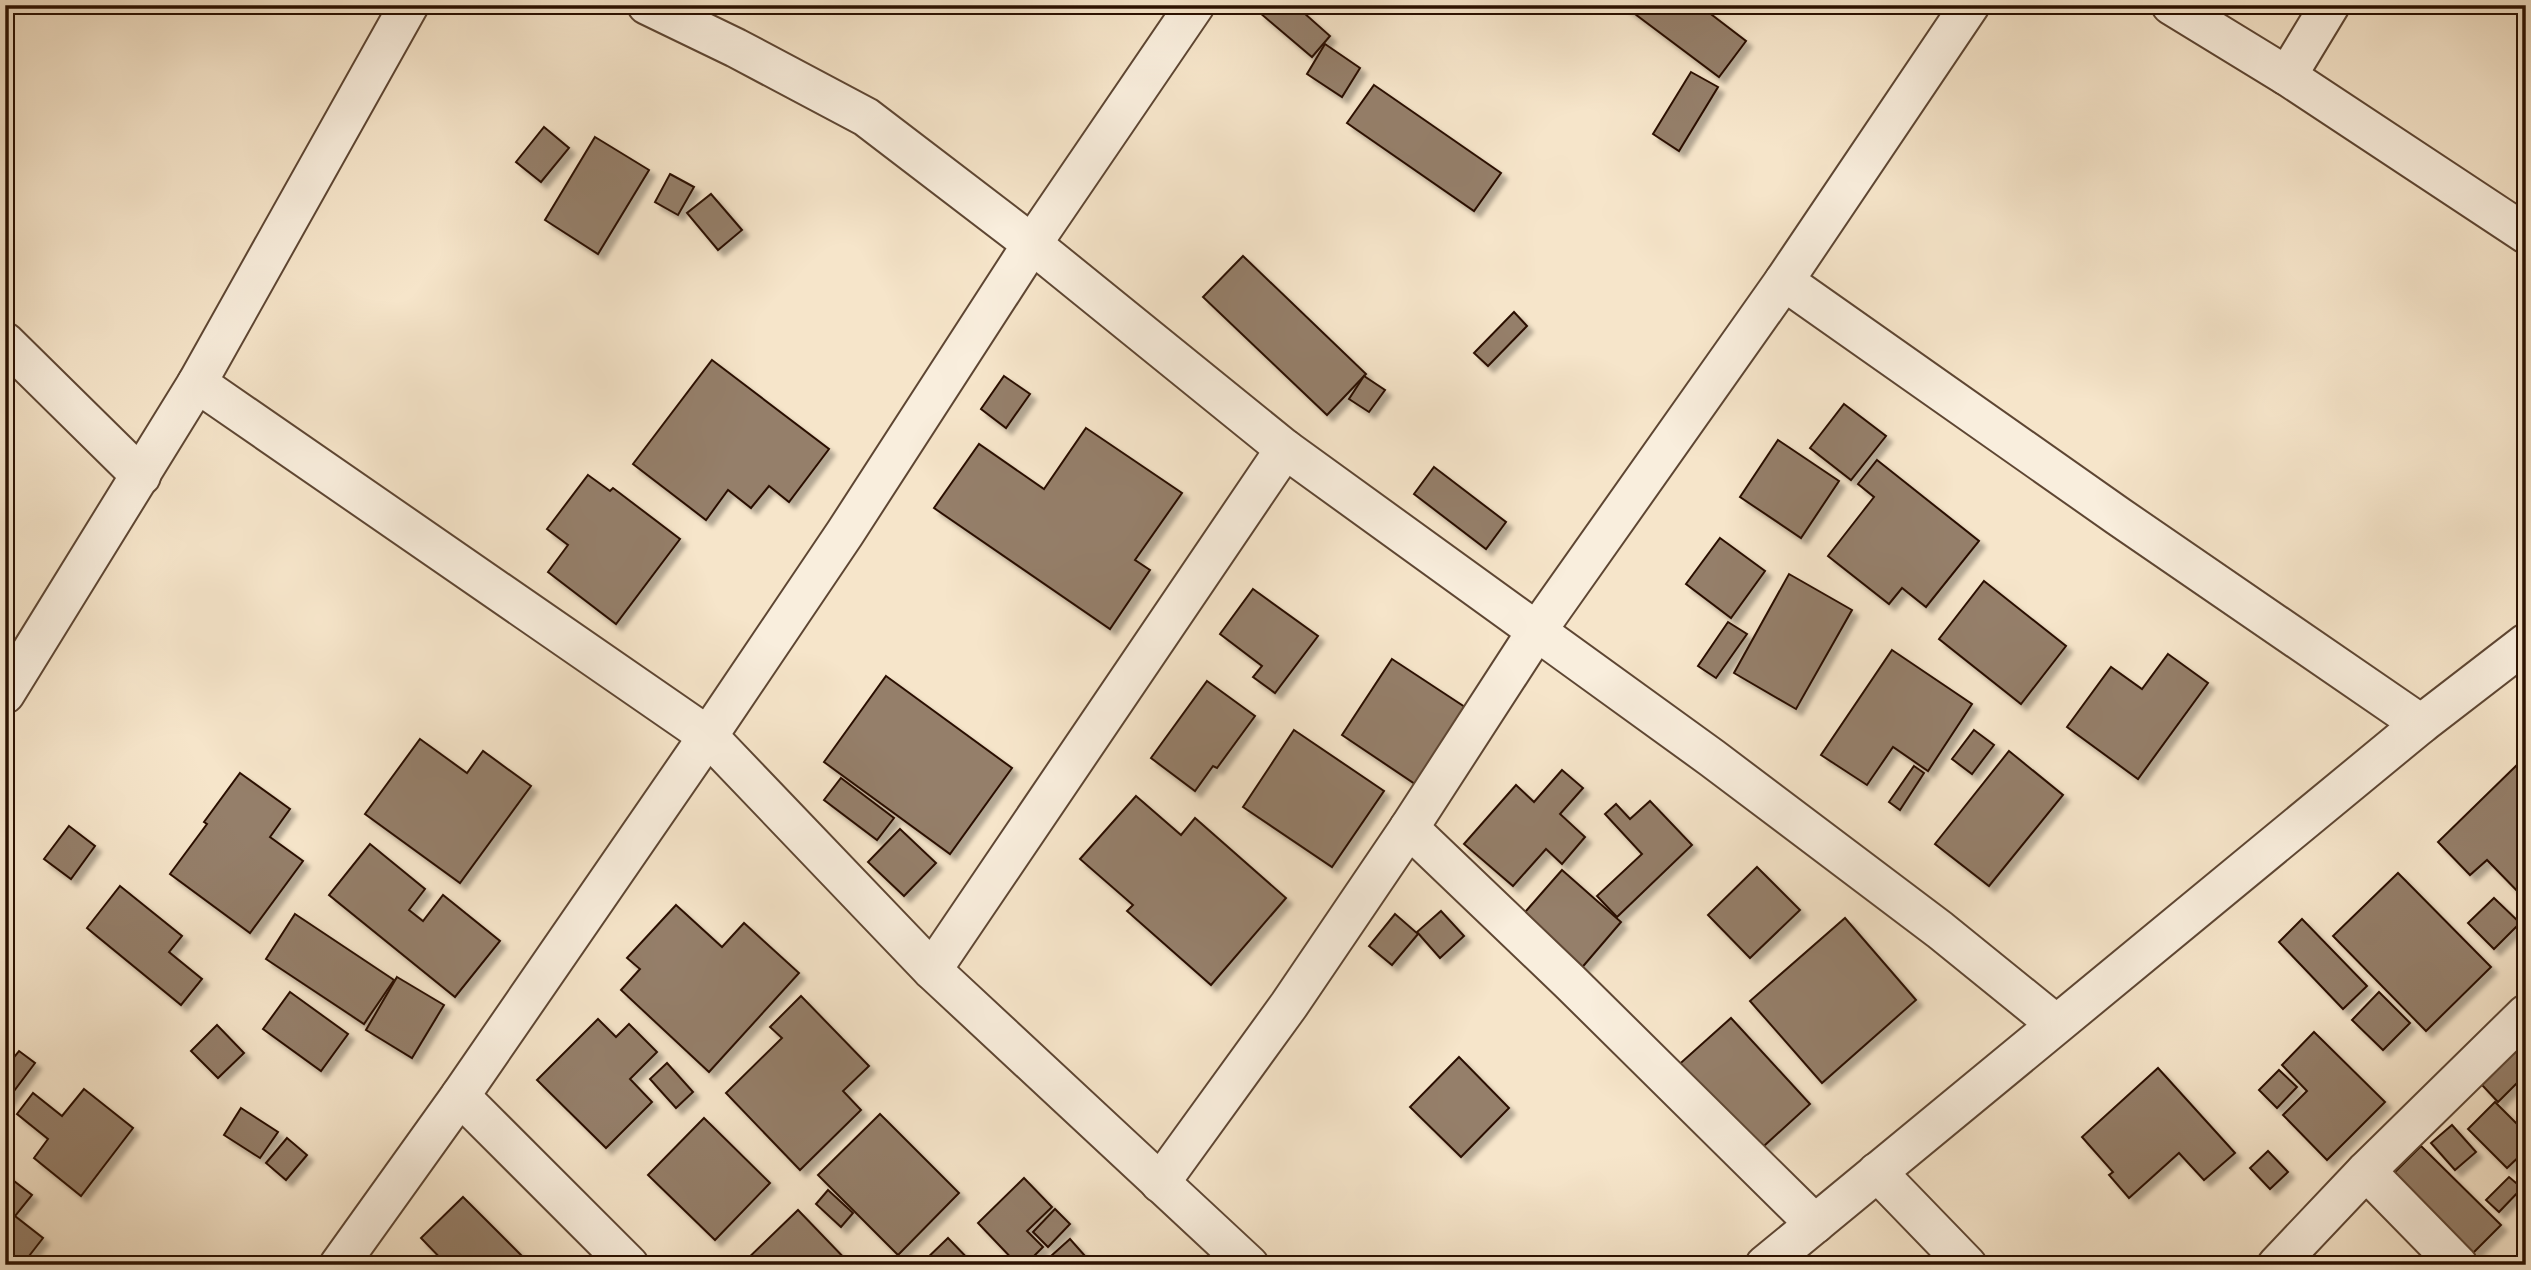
<svg xmlns="http://www.w3.org/2000/svg" width="2531" height="1270" viewBox="0 0 2531 1270" font-family="'IM FELL French Canon',serif">
  <style>
    .building { fill: #957f6a; stroke: #2b1101; stroke-width: 2; filter: url(#shadow) }
    .lines { fill: none; stroke-linecap: round; stroke-linejoin: round }
    .street-casing { stroke: #5e4633; stroke-width: 42 }
    .street { stroke: #f9eedd; stroke-width: 38 }
  </style>
  <defs>
    <filter id="shadow"><feDropShadow dx="6" dy="6" stdDeviation="2" flood-color="#0004"/></filter>
  </defs>
  <rect width="100%" height="100%" fill="#f6e5ca"/>
  <filter id="stains"><feTurbulence type="fractalNoise" baseFrequency=".00286" numOctaves="4"/><feColorMatrix values="0 0 0 0 .2 0 0 0 0 .09 0 0 0 0 .02 0 0 0 .5 -.17"/></filter>
  <radialGradient id="worn" r=".72"><stop offset=".6" stop-color="#630" stop-opacity="0"/><stop offset="1" stop-color="#630" stop-opacity=".3"/></radialGradient>
  <g class="building">
    <polygon points="1267,5 1295,5 1330,36 1312,57 1260,13"/>
    <polygon points="1623,5 1699,5 1746,41 1719,77"/>
    <polygon points="1325,44 1360,68 1342,97 1307,74"/>
    <polygon points="1691,72 1718,87 1679,151 1653,134"/>
    <polygon points="1374,85 1501,173 1474,211 1347,123"/>
    <polygon points="544,127 569,148 541,182 516,162"/>
    <polygon points="595,137 649,170 598,254 545,220"/>
    <polygon points="670,174 694,187 678,215 655,202"/>
    <polygon points="711,194 742,230 718,250 687,213"/>
    <polygon points="1243,256 1366,374 1327,415 1203,297"/>
    <polygon points="1514,312 1527,326 1488,366 1474,353"/>
    <polygon points="712,360 829,449 789,502 769,486 751,508 728,490 706,520 633,464"/>
    <polygon points="1004,376 1030,394 1006,428 981,409"/>
    <polygon points="1364,376 1385,390 1369,412 1349,399"/>
    <polygon points="1844,404 1886,436 1851,480 1810,448"/>
    <polygon points="1086,428 1182,493 1135,560 1150,570 1110,629 934,508 979,444 1044,489"/>
    <polygon points="1778,440 1839,481 1801,538 1740,497"/>
    <polygon points="1877,460 1979,541 1926,607 1902,588 1889,604 1828,556 1874,497 1858,484"/>
    <polygon points="1434,467 1506,522 1486,549 1414,494"/>
    <polygon points="588,475 610,491 613,488 680,539 616,624 548,572 568,545 547,529"/>
    <polygon points="1720,538 1765,571 1731,618 1686,584"/>
    <polygon points="1789,574 1852,610 1796,709 1734,673"/>
    <polygon points="1984,581 2066,646 2021,704 1939,639"/>
    <polygon points="1253,589 1318,636 1275,693 1253,677 1262,666 1220,634"/>
    <polygon points="1728,622 1747,634 1716,678 1698,666"/>
    <polygon points="1892,650 1972,704 1928,771 1893,747 1867,785 1821,755"/>
    <polygon points="2168,654 2208,683 2138,779 2067,727 2111,667 2142,689"/>
    <polygon points="1392,659 1474,713 1424,790 1342,735"/>
    <polygon points="886,676 1012,768 950,854 824,762"/>
    <polygon points="1207,681 1255,716 1217,768 1213,766 1195,791 1151,758"/>
    <polygon points="1294,730 1384,791 1332,867 1243,807"/>
    <polygon points="1974,730 1994,745 1972,774 1952,759"/>
    <polygon points="420,739 467,773 483,751 531,786 460,883 365,814"/>
    <polygon points="2009,751 2063,795 1989,886 1935,844"/>
    <polygon points="2519,763 2526,770 2526,900 2487,860 2470,875 2438,842"/>
    <polygon points="1914,766 1924,773 1900,810 1889,802"/>
    <polygon points="1562,770 1583,788 1560,814 1585,837 1562,864 1546,849 1513,886 1464,844 1516,785 1534,802"/>
    <polygon points="240,773 290,809 270,837 303,861 250,933 170,874 207,824 204,822"/>
    <polygon points="841,778 894,818 877,840 824,800"/>
    <polygon points="1136,796 1181,835 1195,818 1286,898 1211,985 1127,911 1133,905 1080,859"/>
    <polygon points="1650,801 1692,845 1617,917 1597,896 1642,854 1605,814 1616,804 1630,819"/>
    <polygon points="69,826 95,846 71,879 44,859"/>
    <polygon points="900,829 936,863 904,896 868,862"/>
    <polygon points="370,844 425,889 409,910 423,921 443,895 500,941 455,997 329,895"/>
    <polygon points="1757,867 1800,910 1750,958 1708,915"/>
    <polygon points="1562,870 1621,922 1579,971 1519,919"/>
    <polygon points="2398,873 2491,967 2426,1031 2333,936"/>
    <polygon points="120,886 182,936 169,952 202,979 181,1005 87,928"/>
    <polygon points="2494,898 2520,923 2494,949 2468,923"/>
    <polygon points="676,905 722,947 744,923 799,973 709,1072 621,990 640,969 627,958"/>
    <polygon points="1441,911 1464,936 1440,958 1417,932"/>
    <polygon points="295,914 394,980 364,1024 266,959"/>
    <polygon points="1395,914 1418,934 1392,965 1369,946"/>
    <polygon points="1845,918 1916,1000 1822,1083 1750,1001"/>
    <polygon points="2302,919 2367,986 2343,1009 2279,942"/>
    <polygon points="397,977 444,1005 412,1058 366,1030"/>
    <polygon points="290,992 348,1034 321,1071 263,1029"/>
    <polygon points="2379,992 2410,1023 2383,1050 2352,1020"/>
    <polygon points="801,996 869,1066 843,1091 861,1110 800,1170 726,1093 782,1038 770,1027"/>
    <polygon points="1731,1018 1810,1104 1753,1156 1674,1069"/>
    <polygon points="598,1019 616,1037 629,1024 657,1052 630,1079 652,1102 606,1148 537,1080"/>
    <polygon points="217,1025 244,1053 218,1078 191,1051"/>
    <polygon points="2314,1032 2385,1102 2327,1160 2283,1115 2307,1091 2282,1065"/>
    <polygon points="2526,1041 2526,1074 2498,1102 2482,1085"/>
    <polygon points="19,1051 35,1063 5,1103 5,1068"/>
    <polygon points="1459,1057 1509,1108 1461,1157 1410,1107"/>
    <polygon points="667,1063 693,1092 676,1108 650,1079"/>
    <polygon points="2158,1068 2235,1153 2204,1180 2179,1153 2129,1198 2109,1175 2113,1172 2082,1137"/>
    <polygon points="2279,1070 2297,1087 2277,1108 2259,1090"/>
    <polygon points="84,1089 133,1128 81,1196 34,1158 48,1139 17,1114 33,1093 62,1116"/>
    <polygon points="2495,1102 2526,1133 2526,1150 2507,1168 2468,1129"/>
    <polygon points="241,1108 278,1132 260,1158 224,1135"/>
    <polygon points="880,1114 959,1193 898,1255 818,1175"/>
    <polygon points="704,1118 770,1183 715,1240 648,1175"/>
    <polygon points="2452,1125 2476,1152 2455,1170 2431,1143"/>
    <polygon points="287,1138 307,1155 286,1180 266,1163"/>
    <polygon points="2421,1146 2501,1225 2473,1253 2394,1173"/>
    <polygon points="2268,1151 2288,1172 2270,1189 2250,1168"/>
    <polygon points="5,1174 32,1195 15,1216 43,1238 22,1265 5,1265"/>
    <polygon points="2509,1177 2522,1188 2499,1212 2486,1200"/>
    <polygon points="1024,1178 1052,1207 1027,1231 1043,1247 1025,1265 1018,1265 978,1223"/>
    <polygon points="828,1190 853,1213 841,1227 816,1204"/>
    <polygon points="463,1197 527,1261 523,1265 447,1265 421,1238"/>
    <polygon points="1055,1209 1070,1224 1048,1247 1033,1232"/>
    <polygon points="798,1210 851,1265 741,1265"/>
    <polygon points="948,1238 974,1265 920,1265"/>
    <polygon points="1070,1239 1093,1265 1041,1265"/>
    <polygon points="416,1257 424,1265 409,1265"/>
  </g>
  <g class="lines">
    <defs>
      <g id="street">
        <polyline points="647,5 736,48 866,117 1032,244 1285,449 1712,758 1940,930 2056,1024"/>
        <polyline points="2171,5 2287,76 2526,234"/>
        <polyline points="2287,76 2330,5"/>
        <polyline points="1784,281 2118,516 2421,724"/>
        <polyline points="5,342 141,476"/>
        <polyline points="197,383 708,736 932,970 1249,1265"/>
        <polyline points="5,694 197,383 409,5"/>
        <polyline points="1409,828 1570,982 1815,1224"/>
        <polyline points="932,970 1285,449"/>
        <polyline points="460,1096 629,1265"/>
        <polyline points="2366,1171 2458,1265"/>
        <polyline points="1877,1172 1967,1265"/>
        <polyline points="1160,1183 1289,1005 1409,828 1536,632 1784,281 1970,5"/>
        <polyline points="339,1265 460,1096 708,736 845,533 1032,244 1195,5"/>
        <polyline points="1765,1265 2421,724 2526,643"/>
        <polyline points="2277,1265 2366,1171 2526,1014"/>
      </g>
    </defs>
    <use href="#street" class="street-casing"/>
    <use href="#street" class="street"/>
  </g>
  <rect width="2531" height="1270" fill="none" stroke="#f6e5ca" stroke-width="28"/>
  <rect x="7" y="7" width="2517" height="1256" fill="none" stroke="#2b1101" stroke-width="3.5"/>
  <rect x="14" y="14" width="2503" height="1242" fill="none" stroke="#2b1101" stroke-width="2"/>
  <rect width="100%" height="100%" filter="url(#stains)"/>
  <rect width="100%" height="100%" fill="url(#worn)"/>
</svg>
